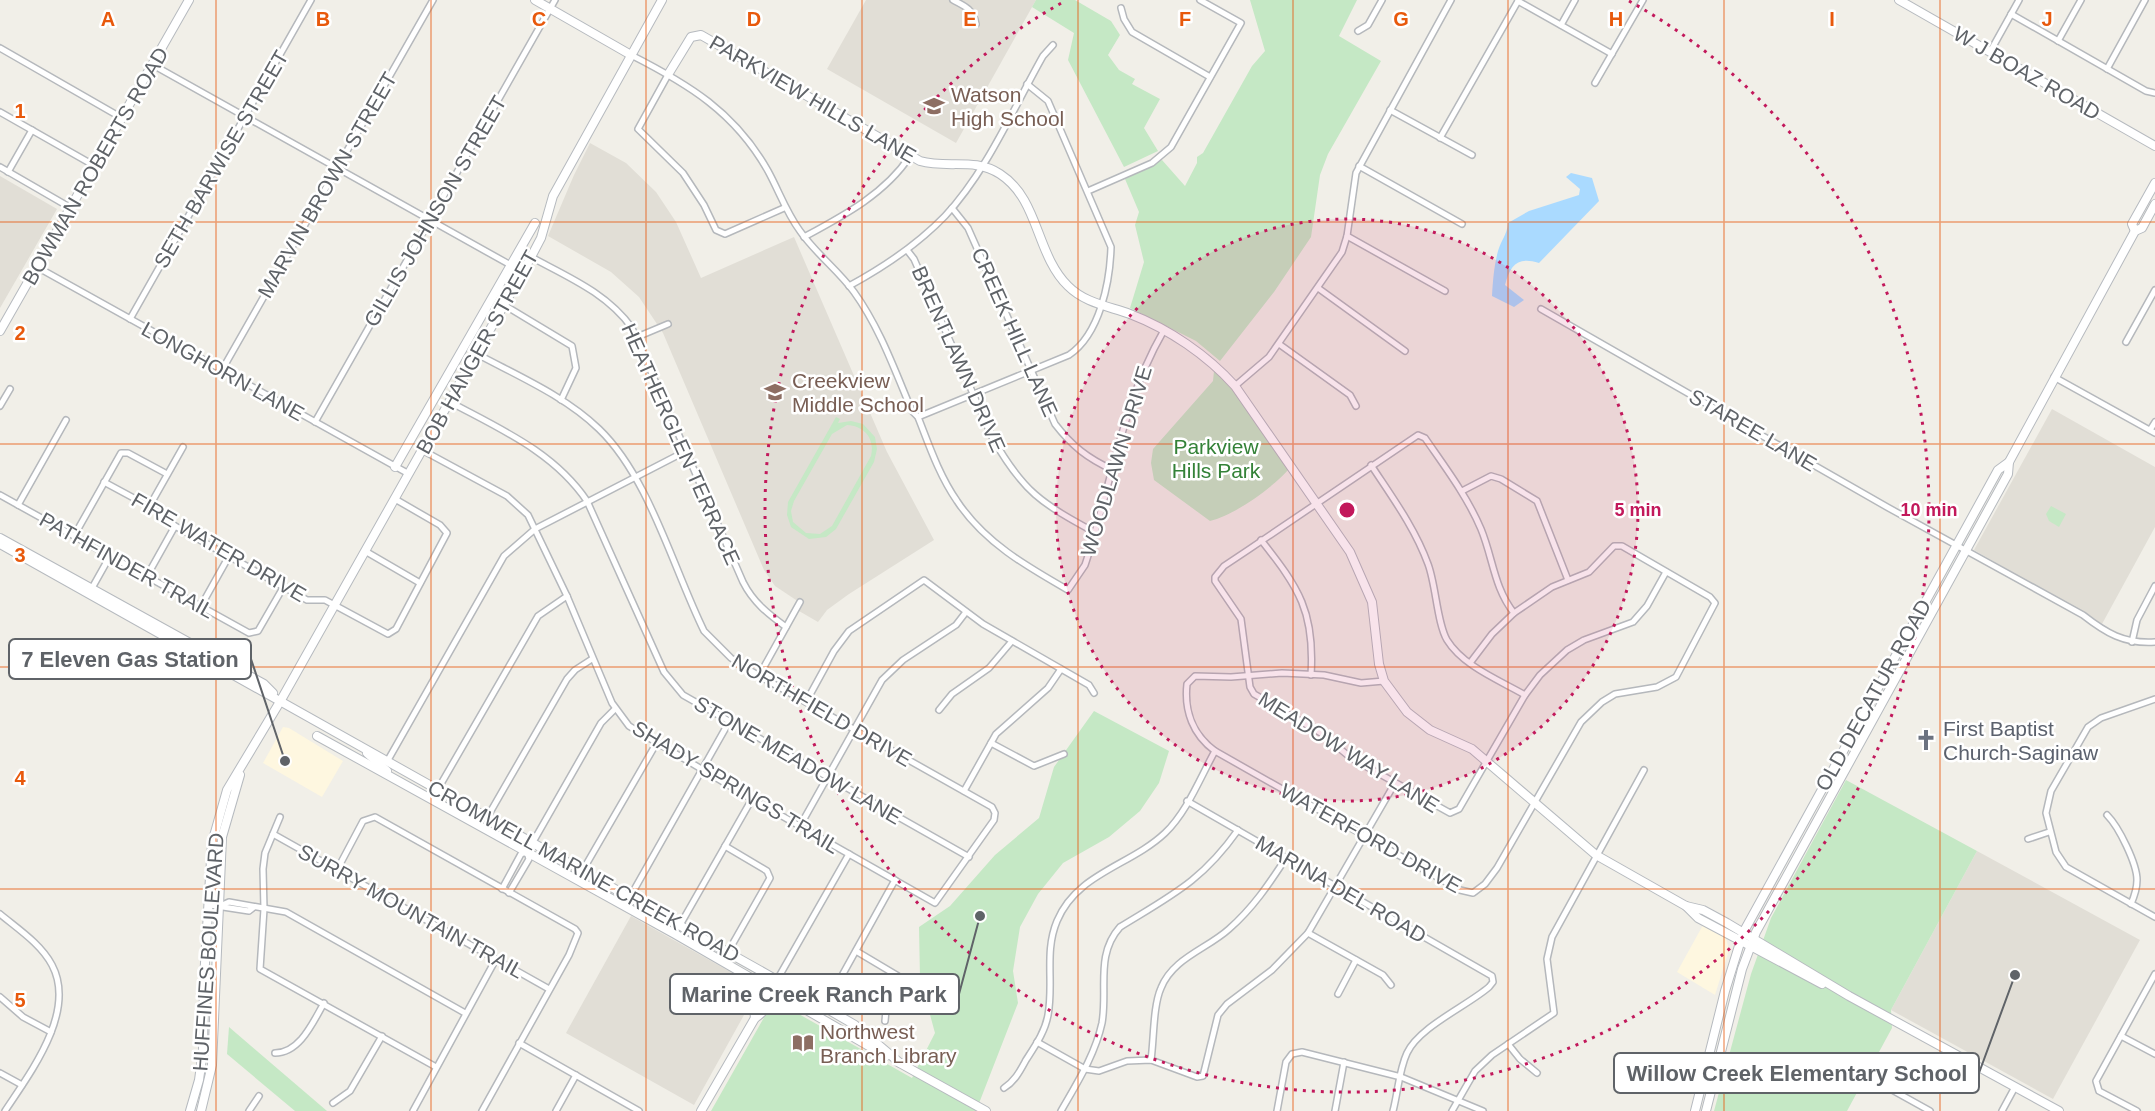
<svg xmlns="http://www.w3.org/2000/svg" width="2155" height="1111" viewBox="0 0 2155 1111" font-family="Helvetica,sans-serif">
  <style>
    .commercial { fill: #fef7e0 }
    .education { fill: #e1ded6 }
    .green { fill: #c5e8c5; fill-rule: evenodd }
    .water { fill: #aadaff }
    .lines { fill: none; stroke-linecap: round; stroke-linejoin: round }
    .street-casing { stroke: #b5b8bc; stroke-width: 8 }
    .secondary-casing { stroke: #b6babf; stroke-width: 10 }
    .street { stroke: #fff; stroke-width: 5 }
    .secondary { stroke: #fff; stroke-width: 8 }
    .grid { fill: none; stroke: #e8590c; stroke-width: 1.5; stroke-opacity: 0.55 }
    .ring { fill: none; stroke: #c2185b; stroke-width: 3; stroke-dasharray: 3 6 }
    .labels { text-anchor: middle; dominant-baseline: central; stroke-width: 5; stroke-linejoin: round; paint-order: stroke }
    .street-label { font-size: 21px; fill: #5f6368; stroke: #fff }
    .education-label { font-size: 21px; fill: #785e54; stroke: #fff; text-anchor: start }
    .park-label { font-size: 21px; fill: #348238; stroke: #fff }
    .worship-label { font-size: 21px; fill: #5b616d; stroke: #fff; text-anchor: start }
    .grid-label { font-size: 20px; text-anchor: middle; font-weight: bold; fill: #e8590c; stroke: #fff; stroke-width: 5; stroke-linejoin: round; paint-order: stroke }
    .centre { fill: #c2185b; stroke: #fff; stroke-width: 3 }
    .ring-label { font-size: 18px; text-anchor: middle; font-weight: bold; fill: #c2185b; stroke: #fff; stroke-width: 5; stroke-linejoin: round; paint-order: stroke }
    .leader { fill: none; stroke: #5f6368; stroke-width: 2 }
    .callout-dot { fill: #5f6368; stroke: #fff; stroke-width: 2 }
    .callout { fill: #fff; stroke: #5f6368; stroke-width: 2 }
    .callout-label { font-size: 22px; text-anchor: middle; font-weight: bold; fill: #5f6368 }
  </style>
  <rect width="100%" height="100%" fill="#f1efe8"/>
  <g class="commercial">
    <polygon points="283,727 289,728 343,761 322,797 263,763"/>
    <polygon points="1703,925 1726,938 1729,950 1715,995 1677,972"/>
  </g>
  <g class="education">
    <polygon points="866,0 1036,0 956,143 827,69"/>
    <polygon points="590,143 626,163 656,192 676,222 701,278 794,237 887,452 934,540 849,594 827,610 818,622 799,611 802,604 775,586 764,570 663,333 639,297 611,272 548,236 574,175"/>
    <polygon points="0,176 57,209 0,308"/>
    <polygon points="2052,409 2155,467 2155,527 2102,624 1974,550"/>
    <polygon points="1977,851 2140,940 2053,1099 1891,1010"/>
    <polygon points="631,916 759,988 694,1105 566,1033"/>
  </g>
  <g class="green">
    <polygon points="1036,0 1075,0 1111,21 1120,35 1108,55 1119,70 1135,79 1132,84 1160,99 1144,128 1158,151 1124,167 1068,60 1074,33 1032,7"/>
    <polygon points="1250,0 1357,0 1339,36 1381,61 1328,154 1320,175 1311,237 1274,292 1220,361 1196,341 1130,308 1144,262 1135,225 1139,212 1125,179 1162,160 1185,186 1197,163 1197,157 1203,153 1252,66 1265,51"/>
    <path d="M1214,371H1217L1235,391L1289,469C1272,488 1235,515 1210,521L1154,480L1151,463L1153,449L1213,381Z"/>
    <path d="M836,417L840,419L838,423L851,421L863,424L875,437L877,449L874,462L836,529L826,537L809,539L791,527L787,515L788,502ZM847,425C865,426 875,439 871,456L832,526L820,534L806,533L793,522L791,511L794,501L832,434Z"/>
    <polygon points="2051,506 2066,514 2059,527 2049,521 2046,514"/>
    <polygon points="1094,711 1169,751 1159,783 1140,811 1109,837 1063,863 1038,894 1020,927 1013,971 1018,1003 976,1111 711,1111 774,1000 912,1078 935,1033 920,978 919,927 950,906 995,855 1039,818 1054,767"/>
    <polygon points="1846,780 1977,851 1891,1010 1892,1028 1847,1111 1714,1111 1751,974 1771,918"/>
    <polygon points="229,1027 327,1111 295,1111 227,1054"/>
  </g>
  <path class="water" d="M1571,173L1592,178L1599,201L1539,263C1518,256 1510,265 1505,285L1524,300L1514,307L1492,296C1493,280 1494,266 1498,251C1501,240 1507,235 1508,223L1529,211L1579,195L1580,189L1566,177Z"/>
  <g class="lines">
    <defs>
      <g id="street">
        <path d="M953,0C965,6 974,10 976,24"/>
        <polyline points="1518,1 1612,54"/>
        <polyline points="1121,8 1124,19 1132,32 1210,77"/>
        <polyline points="2011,14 2146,91 2155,93"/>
        <polyline points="1561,25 1575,0"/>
        <polyline points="1358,31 1368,25 1382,0"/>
        <polyline points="2058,41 2081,0"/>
        <polyline points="0,48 122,118"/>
        <polyline points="1990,52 2019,0"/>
        <path d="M631,55C688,84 735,112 768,171C779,191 786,212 800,231C816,254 838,270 854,292C880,328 895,371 912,411L918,417C929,445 939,475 957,501C984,542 1026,566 1068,590L1085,565C1111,487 1122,403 1163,332"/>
        <polyline points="153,65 523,272"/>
        <polyline points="2107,69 2145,0"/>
        <polyline points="669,73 638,129 683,173 704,205 716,230 725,234 784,208"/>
        <polyline points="1595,83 1643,0"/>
        <polyline points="1390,110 1472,155"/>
        <polyline points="0,112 95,166"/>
        <polyline points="1440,138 1518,1"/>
        <polyline points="1359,166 1462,224"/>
        <polyline points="0,167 71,208"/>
        <polyline points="8,172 32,130"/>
        <polyline points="1088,191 1152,163 1171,147 1241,23 1200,0"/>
        <path d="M952,208L968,228L1055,424C1072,446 1087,458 1113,470"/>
        <polyline points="1347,236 1445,291"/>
        <path d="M804,237C843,216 885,194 910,156"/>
        <path d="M907,250L914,259L992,437C1023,492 1041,503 1096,533"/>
        <path d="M531,257C568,277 607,293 632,328L743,582C753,602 768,614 786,627"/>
        <polyline points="37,267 409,474"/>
        <path d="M849,286C884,267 917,245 945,216C987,171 1013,109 1043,56L1053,45"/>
        <polyline points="1318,288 1405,351"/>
        <polyline points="504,305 572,346 576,368 561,400"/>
        <path d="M1541,309L1887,507L2083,615C2106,633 2124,644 2155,642"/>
        <polyline points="130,319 311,0"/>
        <polyline points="637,337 668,324"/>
        <polyline points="2126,342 2155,290"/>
        <polyline points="1279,344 1350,395 1356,406"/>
        <polyline points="222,370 433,0"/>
        <polyline points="2054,377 2155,433"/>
        <polyline points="1235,386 1269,357 1342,252 1347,236 1356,173 1451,0"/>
        <path d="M450,402C500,429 554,452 587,501L664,672L683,695L969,857"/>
        <polyline points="0,406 10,389"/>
        <path d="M918,417L1069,355C1100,334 1110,282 1111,247L1048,101L1027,84"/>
        <polyline points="315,422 555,0"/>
        <polyline points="2150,430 2155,422"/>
        <path d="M422,450L507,496L528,515L567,596L612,703L629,726L752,799L935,903L994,820L995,813L992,807L749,670L731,658L704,631C673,568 649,477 599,429C565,396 518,376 477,354"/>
        <path d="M1371,465C1392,497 1415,528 1428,564C1436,585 1437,623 1447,640C1463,666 1499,680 1525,695"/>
        <polyline points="104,482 154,509 175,526 307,600 325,600 388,634 396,629 447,533 440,525 395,499"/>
        <polyline points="1462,491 1491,476 1501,479 1537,501 1568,580"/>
        <polyline points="0,495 249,633 258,631 284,586"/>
        <polyline points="18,505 66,420"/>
        <polyline points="149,507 183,447"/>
        <polyline points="74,536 121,453 128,453 167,474"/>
        <path d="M1261,540C1299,588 1315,612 1311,675"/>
        <polyline points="365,551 420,583"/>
        <polyline points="147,576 175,526"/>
        <polyline points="92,588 110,556"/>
        <polyline points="201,606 229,556"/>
        <path d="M1514,613C1494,588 1493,558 1481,529C1467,496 1445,467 1425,438L1418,435L1248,550L1224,566L1215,577V581L1241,619L1250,687L1254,694L1321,733L1351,758L1450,813L1459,809L1525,695L1540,675L1567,650L1584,640L1633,622L1647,606L1666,572"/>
        <polyline points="2132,642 2137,620 2155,586"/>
        <polyline points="760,674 800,602"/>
        <path d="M1384,681L1361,683L1324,675L1282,673L1231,677L1195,676L1187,684C1184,711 1193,735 1215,751L1460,890L1473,893L1485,884L1497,868L1581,722L1602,702L1615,694L1657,687L1676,677L1715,603L1710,597L1622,546H1614L1589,572L1552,587L1514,613L1492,634L1470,663"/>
        <polyline points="2155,699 2101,718 2088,727 2051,791 2046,813 2056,852 2066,867 2155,917"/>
        <polyline points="806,702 834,651 849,631 924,580 983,624 1089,685 1094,693"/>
        <polyline points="939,710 952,694 989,668 1012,641"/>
        <polyline points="991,743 1034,766 1064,754"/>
        <polyline points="388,760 504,556 535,529 686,451"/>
        <polyline points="438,789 538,616 567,596"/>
        <polyline points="964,791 996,734 1048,688 1061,669"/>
        <path d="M1187,801L1492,976L1493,982L1489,987C1467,1006 1419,1027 1407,1053C1399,1070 1398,1092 1393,1111"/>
        <path d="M2107,815C2119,827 2137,864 2137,880C2137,888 2134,897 2131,904"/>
        <polyline points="488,816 567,679 575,670 592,659"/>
        <polyline points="280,817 265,853 263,869 264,909 260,969 436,1067"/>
        <polyline points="800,826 882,680 903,660 956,625 966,612"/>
        <polyline points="273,834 549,989"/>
        <polyline points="2028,839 2049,832"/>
        <polyline points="533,842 601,723 615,709"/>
        <polyline points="725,846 767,871 770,878 728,952"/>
        <polyline points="337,870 363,821 375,817 575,929 578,933 569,955 482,1111"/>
        <polyline points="583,870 656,744"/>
        <polyline points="502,889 521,854 527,852"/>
        <polyline points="509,893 529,859 527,852"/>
        <polyline points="630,897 729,722"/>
        <polyline points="210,905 249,911 254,907"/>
        <polyline points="220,906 229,902 286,912 465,1013"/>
        <path d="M0,914C18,929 41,944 52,965C77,1012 30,1073 5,1111"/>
        <polyline points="680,925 752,799"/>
        <polyline points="1308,933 1383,975 1391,985"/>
        <polyline points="856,951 898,976 900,980 886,1010 885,1021"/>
        <polyline points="777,980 849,854"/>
        <polyline points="1338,994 1356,960"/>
        <polyline points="0,997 23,1017 51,1032"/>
        <polyline points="824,1008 895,880"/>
        <polyline points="2121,1036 2155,1054"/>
        <polyline points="1037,1042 1085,1069 1099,1071 1127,1061 1151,1060 1197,1077 1203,1076 1218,1015 1227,1004 1272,970 1308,933 1395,783"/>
        <polyline points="519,1043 639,1111"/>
        <polyline points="1508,1044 1520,1059 1537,1073"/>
        <path d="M275,1053C300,1053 313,1022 324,1003"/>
        <path d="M1151,1060C1154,1039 1153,1006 1161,988C1173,958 1207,949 1229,929C1253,908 1269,884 1286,858"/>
        <polyline points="0,1073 22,1085"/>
        <polyline points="1885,1086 1930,1111"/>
        <path d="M1004,1088C1015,1081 1020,1071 1026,1060C1035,1046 1045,1032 1048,1015C1054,983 1044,952 1057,921C1077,873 1130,866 1165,833C1187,812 1200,778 1215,751"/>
        <polyline points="333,1103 350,1091 382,1036"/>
        <polyline points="249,1111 259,1096"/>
        <polyline points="413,1111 496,959"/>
        <polyline points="556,1111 576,1075"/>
        <path d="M1061,1111C1077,1083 1095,1055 1102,1023C1108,989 1095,955 1120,927C1172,895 1202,881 1238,830"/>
        <polyline points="1277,1111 1286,1062 1292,1054 1302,1052 1401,1077 1483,1111"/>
        <polyline points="1335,1111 1344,1062"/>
        <polyline points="1452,1111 1475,1071 1492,1055 1554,1013 1547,959 1552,937 1644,770"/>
        <polyline points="2002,1111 2015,1087"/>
        <polyline points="2137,1111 2099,1091 2096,1081 2155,974"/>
      </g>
      <g id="secondary">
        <polyline points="535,0 631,55"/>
        <polyline points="1899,0 2155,146"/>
        <path d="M669,73L691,37L701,35L920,161C948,169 974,157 1000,174C1039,199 1036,255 1068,286C1085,303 1108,306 1130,314C1169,329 1207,355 1235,386L1350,552L1372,602L1379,664L1384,681L1407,712L1430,730L1472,749L1596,855L1686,906L1703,910L1727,923L1849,996L2059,1111"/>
        <polyline points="2135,231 2132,224 2155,183"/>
        <polyline points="0,331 189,0"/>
        <polyline points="395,467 535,223"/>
        <polyline points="0,538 264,684 273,693"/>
        <polyline points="0,544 777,980 855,1025 900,1063"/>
        <polyline points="317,736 675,934 886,1056"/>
        <polyline points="367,753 387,771"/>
        <polyline points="1686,906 1698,918 1822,984"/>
        <polyline points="755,1018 754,1008 770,984"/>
        <polyline points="896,1061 986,1111"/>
        <polyline points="190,1111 199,1080 203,1051 204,980 212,843 227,790 281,700 531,257 541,238 553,196 662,0"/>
        <polyline points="201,1111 212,1065 222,837 240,775"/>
        <path d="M701,1111L755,1018C768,1010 774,995 777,980"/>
        <polyline points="1695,1111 1725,991 1743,933 1998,470 2009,462"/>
        <polyline points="1706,1111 1742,969 1756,932 2008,474 2009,462 2135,231 2142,228 2155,204"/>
      </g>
    </defs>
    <use href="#street" class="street-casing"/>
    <use href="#secondary" class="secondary-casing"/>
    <use href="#street" class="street"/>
    <use href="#secondary" class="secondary"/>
  </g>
  <path class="grid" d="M216,0V1111M431,0V1111M646,0V1111M862,0V1111M1078,0V1111M1293,0V1111M1508,0V1111M1724,0V1111M1940,0V1111M0,222H2155M0,444H2155M0,667H2155M0,889H2155"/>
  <circle cx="1347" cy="510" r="291" fill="#c2185b" fill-opacity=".12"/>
  <g class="ring">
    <circle cx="1347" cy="510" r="291"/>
    <path d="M1629 1A582 582 0 1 1 1065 1"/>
  </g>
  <defs>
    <symbol id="school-bare" viewBox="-9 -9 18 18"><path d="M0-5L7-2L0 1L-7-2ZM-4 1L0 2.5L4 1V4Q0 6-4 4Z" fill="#8d6e63" stroke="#fff" stroke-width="2.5" paint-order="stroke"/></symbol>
    <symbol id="church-bare" viewBox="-9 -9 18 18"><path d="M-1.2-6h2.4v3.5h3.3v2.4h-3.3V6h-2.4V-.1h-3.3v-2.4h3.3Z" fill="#6b7280" stroke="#fff" stroke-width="2.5" paint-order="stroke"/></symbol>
    <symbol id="library-bare" viewBox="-9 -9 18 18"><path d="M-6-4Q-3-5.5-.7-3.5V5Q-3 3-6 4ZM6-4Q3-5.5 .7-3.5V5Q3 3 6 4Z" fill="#8d6e63" stroke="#fff" stroke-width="2.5" paint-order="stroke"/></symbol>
  </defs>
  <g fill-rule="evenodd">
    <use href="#school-bare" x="919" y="91" width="30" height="30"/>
    <use href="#school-bare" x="760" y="377" width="30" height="30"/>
    <use href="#church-bare" x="1911" y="725" width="30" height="30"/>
    <use href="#library-bare" x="788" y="1028" width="30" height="30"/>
  </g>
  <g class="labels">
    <g class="street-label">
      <text transform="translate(2027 73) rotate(30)">W J BOAZ ROAD</text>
      <text transform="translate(813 99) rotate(30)">PARKVIEW HILLS LANE</text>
      <text transform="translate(221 159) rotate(-60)">SETH BARWISE STREET</text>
      <text transform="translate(95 166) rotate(-60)">BOWMAN ROBERTS ROAD</text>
      <text transform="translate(327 185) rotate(-60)">MARVIN BROWN STREET</text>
      <text transform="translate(435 211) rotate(-60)">GILLIS JOHNSON STREET</text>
      <text transform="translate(1015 332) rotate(66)">CREEK HILL LANE</text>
      <text transform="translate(477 352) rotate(-61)">BOB HANGER STREET</text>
      <text transform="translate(959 359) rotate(66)">BRENTLAWN DRIVE</text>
      <text transform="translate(223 371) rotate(29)">LONGHORN LANE</text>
      <text transform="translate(1753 430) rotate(30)">STAREE LANE</text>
      <text transform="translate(681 444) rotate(66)">HEATHERGLEN TERRACE</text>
      <text transform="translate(1116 461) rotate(-73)">WOODLAWN DRIVE</text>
      <text transform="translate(219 547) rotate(30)">FIRE WATER DRIVE</text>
      <text transform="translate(127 565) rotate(29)">PATHFINDER TRAIL</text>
      <text transform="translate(1873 695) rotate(-61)">OLD DECATUR ROAD</text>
      <text transform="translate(822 710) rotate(30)">NORTHFIELD DRIVE</text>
      <text transform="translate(1349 752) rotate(32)">MEADOW WAY LANE</text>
      <text transform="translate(798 760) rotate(30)">STONE MEADOW LANE</text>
      <text transform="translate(736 787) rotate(31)">SHADY SPRINGS TRAIL</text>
      <text transform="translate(1371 838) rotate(29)">WATERFORD DRIVE</text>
      <text transform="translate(584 871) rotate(29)">CROMWELL MARINE CREEK ROAD</text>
      <text transform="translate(1341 889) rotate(30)">MARINA DEL ROAD</text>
      <text transform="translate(411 911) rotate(29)">SURRY MOUNTAIN TRAIL</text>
      <text transform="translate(208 952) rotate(-86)">HUFFINES BOULEVARD</text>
    </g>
    <g class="education-label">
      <text x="951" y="94">Watson<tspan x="951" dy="24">High School</tspan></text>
      <text x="792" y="380">Creekview<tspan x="792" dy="24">Middle School</tspan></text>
      <text x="820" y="1031">Northwest<tspan x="820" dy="24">Branch Library</tspan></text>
    </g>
    <g class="park-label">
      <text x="1216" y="446">Parkview<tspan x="1216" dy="24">Hills Park</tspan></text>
    </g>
    <g class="worship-label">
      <text x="1943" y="728">First Baptist<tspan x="1943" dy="24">Church-Saginaw</tspan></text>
    </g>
  </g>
  <g class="grid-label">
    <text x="108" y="26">A</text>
    <text x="323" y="26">B</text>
    <text x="539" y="26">C</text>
    <text x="754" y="26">D</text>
    <text x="970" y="26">E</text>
    <text x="1185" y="26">F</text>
    <text x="1401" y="26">G</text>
    <text x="1616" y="26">H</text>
    <text x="1832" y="26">I</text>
    <text x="2047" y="26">J</text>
    <text x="20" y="118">1</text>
    <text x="20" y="340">2</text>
    <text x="20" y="562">3</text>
    <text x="20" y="785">4</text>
    <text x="20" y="1007">5</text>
  </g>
  <circle cx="1347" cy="510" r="9" class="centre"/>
  <g class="ring-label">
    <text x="1638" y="516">5 min</text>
    <text x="1929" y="516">10 min</text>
  </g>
  <path class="leader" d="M285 761L251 659M980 916L959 994M2015 975L1979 1073"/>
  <g class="callout-dot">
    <circle cx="285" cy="761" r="6"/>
    <circle cx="980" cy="916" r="6"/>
    <circle cx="2015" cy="975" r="6"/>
  </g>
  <g class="callout">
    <rect x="9" y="639" width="242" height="40" rx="6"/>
    <rect x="670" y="974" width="289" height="40" rx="6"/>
    <rect x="1614" y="1053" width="365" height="40" rx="6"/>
  </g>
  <g class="callout-label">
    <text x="130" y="667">7 Eleven Gas Station</text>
    <text x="814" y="1002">Marine Creek Ranch Park</text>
    <text x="1797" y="1081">Willow Creek Elementary School</text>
  </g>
</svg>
